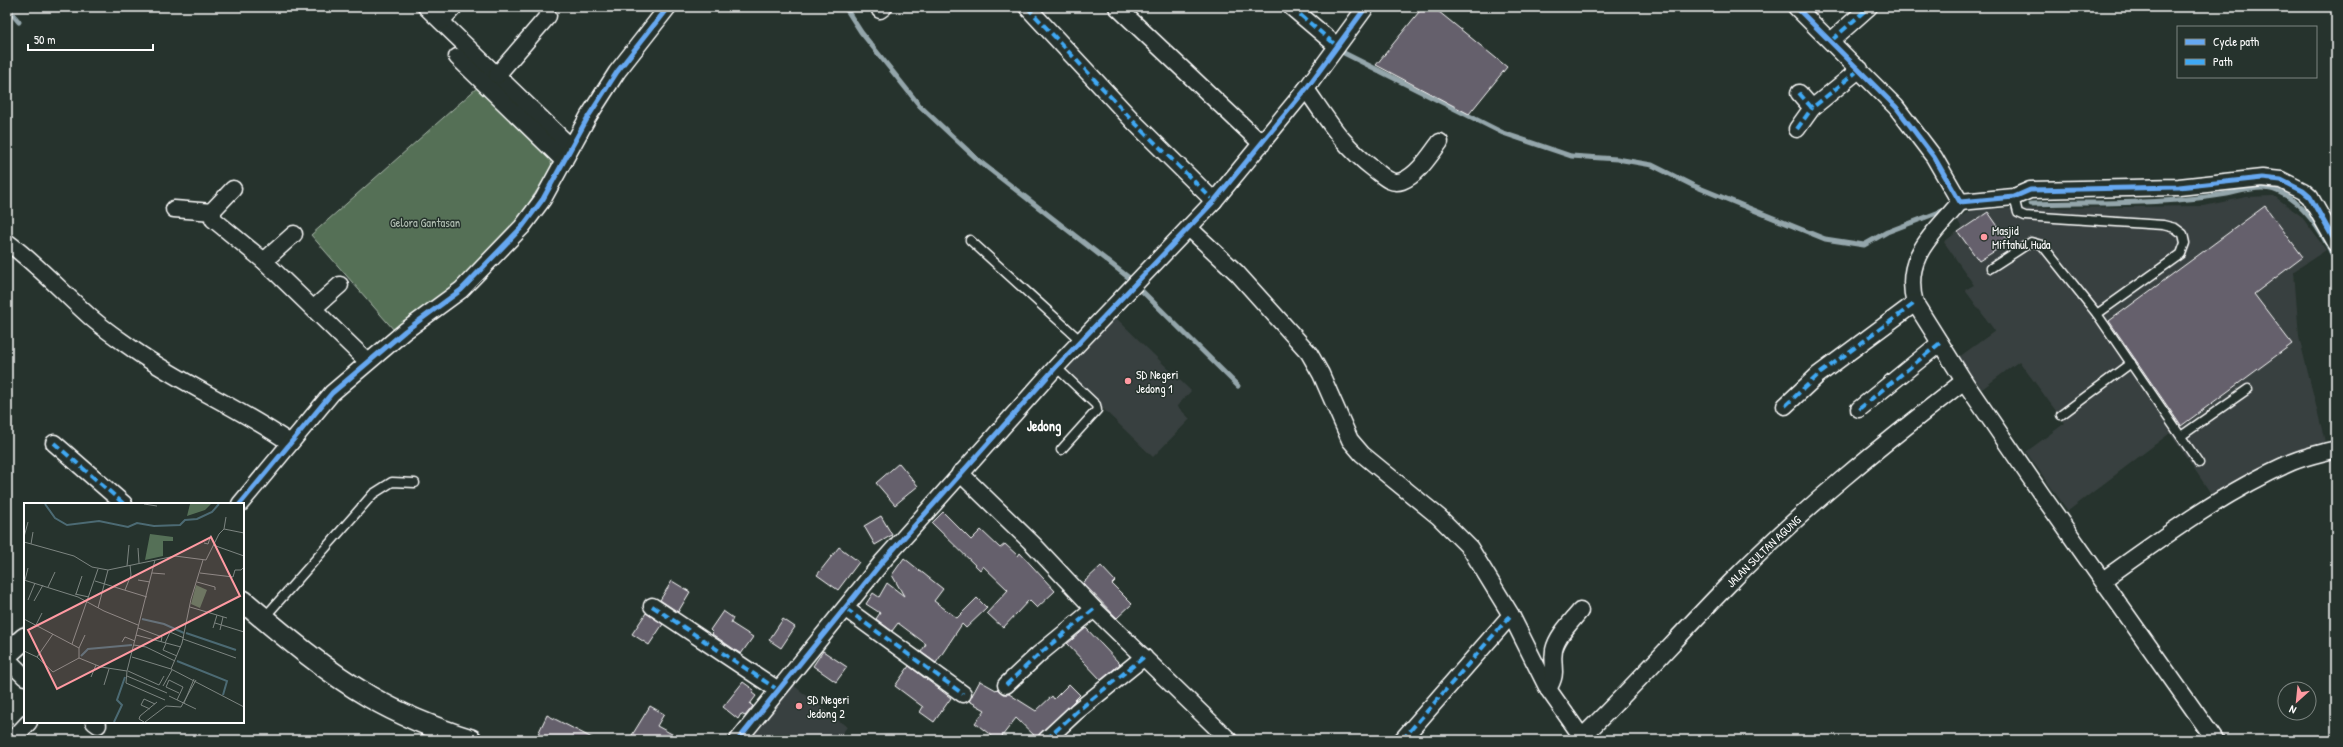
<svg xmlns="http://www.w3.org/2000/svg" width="2343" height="747" viewBox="0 0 2343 747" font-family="'Patrick Hand',sans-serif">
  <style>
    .built { fill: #394140 }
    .green { fill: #557057; stroke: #aab8ab }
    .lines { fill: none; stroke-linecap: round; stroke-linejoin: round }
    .stream { stroke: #94a6ab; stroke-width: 5 }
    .building { fill: #65616c; stroke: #fff }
    .service-casing { stroke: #fff; stroke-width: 11 }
    .minor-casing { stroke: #fff; stroke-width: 19 }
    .tertiary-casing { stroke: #fff; stroke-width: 24 }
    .service { stroke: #26332d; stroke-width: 8 }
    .minor { stroke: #26332d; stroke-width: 16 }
    .tertiary { stroke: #26332d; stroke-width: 21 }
    .quiet { stroke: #3fa9f5; stroke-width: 4; stroke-dasharray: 8 4; stroke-linecap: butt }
    .cycleway-casing { stroke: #26332d; stroke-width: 8 }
    .cycleway { stroke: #66a8f1; stroke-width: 5 }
    .poi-dot { fill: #ff9aa2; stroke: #26332d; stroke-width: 1.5 }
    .labels { text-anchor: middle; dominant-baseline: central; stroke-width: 3; stroke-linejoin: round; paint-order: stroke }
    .park-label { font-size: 12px; fill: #b2bfb3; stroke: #26332d }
    .poi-label { font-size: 12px; fill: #fff; stroke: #26332d; text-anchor: start }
    .street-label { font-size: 12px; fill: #fff; stroke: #26332d }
    .quarter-label { font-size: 14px; font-weight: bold; fill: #fff; stroke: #26332d }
    .inset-river { fill: none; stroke: #4c6a73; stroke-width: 2 }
    .inset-road { fill: none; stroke: #7d8581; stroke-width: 1 }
    .view { fill: #ff9aa2; fill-opacity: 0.15; stroke: #ff9aa2; stroke-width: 2 }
    .inset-edge { fill: none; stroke: #fff; stroke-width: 2 }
  </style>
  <rect width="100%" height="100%" fill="#26332d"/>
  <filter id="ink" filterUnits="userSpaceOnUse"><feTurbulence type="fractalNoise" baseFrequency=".025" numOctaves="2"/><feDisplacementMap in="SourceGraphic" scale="8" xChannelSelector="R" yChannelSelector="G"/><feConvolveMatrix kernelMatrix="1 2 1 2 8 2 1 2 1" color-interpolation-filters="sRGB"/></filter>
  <g filter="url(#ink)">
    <g class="built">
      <polygon points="2274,196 2301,216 2326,250 2294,271 2299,337 2325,442 2279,457 2214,498 2170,433 2068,511 2026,452 2065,423 2019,361 1982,389 1959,357 1995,331 1965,290 1974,285 1944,242 1962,228 1957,219 1973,209 2204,206 2246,197"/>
      <polygon points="1115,317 1191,391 1177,406 1190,419 1153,457 1065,372"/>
      <polygon points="793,685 847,727 837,740 750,740"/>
    </g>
    <polygon class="green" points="479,86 549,154 552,167 512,229 461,279 394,330 311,235"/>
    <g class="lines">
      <g class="stream">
        <polyline points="845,7 861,32 920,106 979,161 1128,277"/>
        <polyline points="7,8 19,22"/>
        <polyline points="1344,53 1503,133 1571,156 1617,159 1652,165 1692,185 1825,239 1864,245 1887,232 1942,211"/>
        <path d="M2030,204C2096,202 2162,205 2227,194C2242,191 2262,184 2277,191C2306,203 2324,235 2336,262"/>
        <polyline points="1140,289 1238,386"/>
      </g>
    </g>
    <g class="building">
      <polygon points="1423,7 1433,7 1507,67 1469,114 1376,65"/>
      <polygon points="2265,206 2303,257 2254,294 2292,344 2181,426 2109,321"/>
      <polygon points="1988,212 2009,242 1979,261 1958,232"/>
      <polygon points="899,463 918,486 895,505 876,483"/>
      <polygon points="943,512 971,540 981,530 1000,548 1005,544 1018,556 1020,553 1055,591 1037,608 1029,600 1003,628 987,613 1008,590 983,566 980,570 932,523"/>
      <polygon points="881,516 892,535 875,545 864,526"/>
      <polygon points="839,547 859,562 838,590 817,575"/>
      <polygon points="904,558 943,589 934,601 957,618 977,598 987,608 966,628 962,624 936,663 921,652 926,644 898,623 892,631 876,619 880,613 866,604 873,593 879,597 887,583 904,596 892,575"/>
      <polygon points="1101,566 1115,581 1112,584 1132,604 1117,618 1083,583"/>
      <polygon points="672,581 690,592 678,612 660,600"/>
      <polygon points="723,611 733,618 731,623 753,637 741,654 712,634 713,633 710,630"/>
      <polygon points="646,613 663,624 649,645 632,634"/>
      <polygon points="783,619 795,627 781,648 769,640"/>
      <polygon points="1086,628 1120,664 1101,680 1067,644"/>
      <polygon points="823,651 847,667 836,682 813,666"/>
      <polygon points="909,666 951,698 934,722 920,712 923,707 895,686"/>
      <polygon points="980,681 996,690 997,689 1003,694 1009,694 1036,711 1052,696 1054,699 1069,684 1080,695 1037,738 1016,718 999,740 997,740 975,723 985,710 969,701"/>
      <polygon points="743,682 754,690 752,693 756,696 750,704 753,706 745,716 741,714 738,719 723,707"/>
      <polygon points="650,706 664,714 657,726 683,740 629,740"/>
      <polygon points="547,715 596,740 545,740 537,736"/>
    </g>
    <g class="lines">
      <defs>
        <g id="service">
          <polyline points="2014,197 2018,213 2025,216 2163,225 2175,228 2183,234 2185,243 2181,254 2097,314 2199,463"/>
          <polyline points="970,240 1081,341"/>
          <polyline points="1991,268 2031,242 2042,245 2097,314"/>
          <polyline points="1056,367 1096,405 1097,410 1061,450"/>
          <polyline points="2061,415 2131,363"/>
          <polyline points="2181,436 2248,389"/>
          <polyline points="264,618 373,494 392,482 415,483"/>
        </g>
        <g id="minor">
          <polyline points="426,7 571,147"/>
          <polyline points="1027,7 1134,122 1214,201"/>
          <polyline points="1117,7 1262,144"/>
          <polyline points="1291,7 1337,46"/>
          <polyline points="1796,7 1896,107 1934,157 1960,202 2014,197 2030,190 2179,187 2262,178 2281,180 2303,191 2310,197 2336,243"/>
          <polyline points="880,10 884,7"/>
          <polyline points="441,21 454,7"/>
          <polyline points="1832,40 1869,7"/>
          <polyline points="457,57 564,161"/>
          <polyline points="497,75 548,16"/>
          <path d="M1306,89C1329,122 1342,145 1375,170C1383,176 1391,185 1402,181C1418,175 1430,155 1440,142"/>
          <polyline points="1799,93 1812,108 1860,69"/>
          <polyline points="1797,129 1812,108"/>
          <polyline points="233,189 213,210 213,219 264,261 368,362"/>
          <path d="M1960,202C1934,234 1902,257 1915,303L1964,381L2042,495L2215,740"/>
          <polyline points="174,209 213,212"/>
          <polyline points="1189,228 1237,273 1309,353 1321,374 1350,440 1362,454 1439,517 1470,548 1511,615 1548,689 1584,740"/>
          <path d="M7,242C37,264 61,291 88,315C102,328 119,339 134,350C184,385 240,408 290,443"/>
          <polyline points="264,261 294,234"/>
          <polyline points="314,308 340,285"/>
          <polyline points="1785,406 1818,375 1915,303"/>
          <polyline points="1859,409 1940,343"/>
          <polyline points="54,443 124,504"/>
          <polyline points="960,473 1033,544 1094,609 1229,740"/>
          <polyline points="240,504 332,393 405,331 461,290 522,227 543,199 588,117 617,72 668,7"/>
          <path d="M2103,580C2163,537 2224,492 2292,462C2306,456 2322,453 2336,449"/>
          <polyline points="652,606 778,690"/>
          <polyline points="846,609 963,694"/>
          <polyline points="7,659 25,677"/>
          <polyline points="1006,685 1038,655 1094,609"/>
          <path d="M1548,689C1559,671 1551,668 1554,650C1557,636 1571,622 1580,611"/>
          <polyline points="94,722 98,725"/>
          <polyline points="12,740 29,722"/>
          <polyline points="738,740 883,561 1056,367 1214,201 1306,89 1366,7"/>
          <polyline points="1046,740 1076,712 1144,657"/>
          <polyline points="1402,740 1511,615"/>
          <path id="s1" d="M1579,740C1631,690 1679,635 1730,583C1802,509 1883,444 1964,381"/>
        </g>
        <g id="tertiary">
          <path d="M243,601C283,635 324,670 370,697C401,715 436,729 471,740"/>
          <polyline points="7,654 25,638"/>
        </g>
      </defs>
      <use href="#service" class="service-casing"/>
      <use href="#minor" class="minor-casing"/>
      <use href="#tertiary" class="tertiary-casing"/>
      <use href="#service" class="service"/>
      <use href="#minor" class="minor"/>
      <use href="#tertiary" class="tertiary"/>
      <g class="quiet">
        <polyline points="1027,7 1134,122 1214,201"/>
        <polyline points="1291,7 1337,46"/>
        <polyline points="880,10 884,7"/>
        <polyline points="1832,40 1869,7"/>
        <polyline points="1799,93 1812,108 1860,69"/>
        <polyline points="1797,129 1812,108"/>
        <polyline points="1785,406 1818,375 1915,303"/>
        <polyline points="1859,409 1940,343"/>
        <polyline points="54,443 124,504"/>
        <polyline points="652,606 778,690"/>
        <polyline points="846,609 963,694"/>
        <polyline points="1006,685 1038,655 1094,609"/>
        <polyline points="1046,740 1076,712 1144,657"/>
        <polyline points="1402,740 1511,615"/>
      </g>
      <defs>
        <g id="cycleway">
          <polyline points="1796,7 1896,107 1934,157 1960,202 2014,197 2030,190 2179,187 2262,178 2281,180 2303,191 2310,197 2336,243"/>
          <polyline points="240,504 332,393 405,331 461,290 522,227 543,199 588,117 617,72 668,7"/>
          <polyline points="738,740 883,561 1056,367 1214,201 1306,89 1366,7"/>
        </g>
      </defs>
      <use href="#cycleway" class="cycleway-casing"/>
      <use href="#cycleway" class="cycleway"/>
    </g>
  </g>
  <g class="poi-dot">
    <circle cx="1984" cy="237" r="4"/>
    <circle cx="1128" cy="381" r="4"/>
    <circle cx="799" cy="706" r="4"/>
  </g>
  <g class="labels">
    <g class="park-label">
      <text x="425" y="222">Gelora Gantasan</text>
    </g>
    <g class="poi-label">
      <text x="1992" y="230">Masjid<tspan x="1992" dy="14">Miftahul Huda</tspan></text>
      <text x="1136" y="374">SD Negeri<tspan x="1136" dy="14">Jedong 1</tspan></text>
      <text x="807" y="699">SD Negeri<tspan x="807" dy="14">Jedong 2</tspan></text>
    </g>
    <g class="street-label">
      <text stroke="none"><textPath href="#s1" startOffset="264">JALAN SULTAN AGUNG</textPath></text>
    </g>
    <g class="quarter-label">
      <text x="1044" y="425">Jedong</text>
    </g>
  </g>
  <g transform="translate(24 503)">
    <rect width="220" height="220" fill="#26332d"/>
    <path d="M166,1H187L181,7L163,13ZM126,31L149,34V38H139V53L121,57ZM172,82L183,87L176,105L167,101Z" fill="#557057"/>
    <path class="inset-river" d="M21,1L31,15L43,22L75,18L104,24L113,20L130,23L156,22L161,17L173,16L188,9L195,1M118,116L140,121L160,130M162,130L212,147M57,153L64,146L108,142M153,158L203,178L199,192M90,219L98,202L93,197L101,174"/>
    <path class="inset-road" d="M120,1L133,3M200,26L220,30M0,34L4,19M0,39L50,53L68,64L84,67L151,53L182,57L195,31L200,26L202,14M180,40L184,41L187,32M7,41L9,29M189,42L220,53M114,45L115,60M103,63L105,42M128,70L141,71M176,70L209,74L211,67H217L220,64M0,77L54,94L80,108L114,122M1,77L4,65M114,77L126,79M71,78L123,94M173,79L191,84V87M24,84L31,69M101,87L107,72L106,62M51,91L65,94M52,91L58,73M4,97L11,80M10,98L19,82M166,104L203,115M74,105L84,67M0,116L55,145V155M191,120L220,129M12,122L18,110M114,125L138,134L137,139M189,125L193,112M196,127L199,114M146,129L160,135M112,132L157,144M159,136L212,155M98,139L101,134L111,138M141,140L147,127M142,140L139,147L153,153M48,141L74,66M110,142L122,144L151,158M55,145L61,132M0,148L13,154L29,169L55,155L77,164L103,168L131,57M13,154L29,131M108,154L147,166L220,204M147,166L158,140L167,96L179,57M103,168L102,180L141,197M104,168L135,182L140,173M103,173L143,190M67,174L72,162M80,182L85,166M139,183L148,167M145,193L172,206M153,197L159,184L145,177L142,184L155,190M160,200L170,176M126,206L117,202L120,196L131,201M120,219L115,216L116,213L133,199M121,219L142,203L157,204L172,177"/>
    <path class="view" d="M187,34L216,93L33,186L4,127Z"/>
    <rect width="220" height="220" class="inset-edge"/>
  </g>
  <rect width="2343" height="747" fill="none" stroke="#26332d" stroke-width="24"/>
  <rect x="12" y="12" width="2319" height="723" fill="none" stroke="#fff" stroke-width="1.5" filter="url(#ink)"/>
  <rect x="2177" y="26" width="140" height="52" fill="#26332d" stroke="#7d8581"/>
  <rect x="2185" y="39" width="20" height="6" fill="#66a8f1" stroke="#7d8581"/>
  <text x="2213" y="46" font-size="12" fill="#ffffff">Cycle path</text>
  <rect x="2185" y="59" width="20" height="6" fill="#3fa9f5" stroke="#7d8581"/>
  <text x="2213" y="66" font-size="12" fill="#ffffff">Path</text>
  <g transform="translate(2297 701) rotate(207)"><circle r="19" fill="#26332d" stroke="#7d8581"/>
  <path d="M0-3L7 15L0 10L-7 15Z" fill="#ff9aa2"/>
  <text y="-6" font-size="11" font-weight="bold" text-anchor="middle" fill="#ffffff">N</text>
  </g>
  <path d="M28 44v6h125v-6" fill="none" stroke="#ffffff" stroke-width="2"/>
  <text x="34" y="44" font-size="12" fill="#ffffff" stroke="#26332d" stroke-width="3" paint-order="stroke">50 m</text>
</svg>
